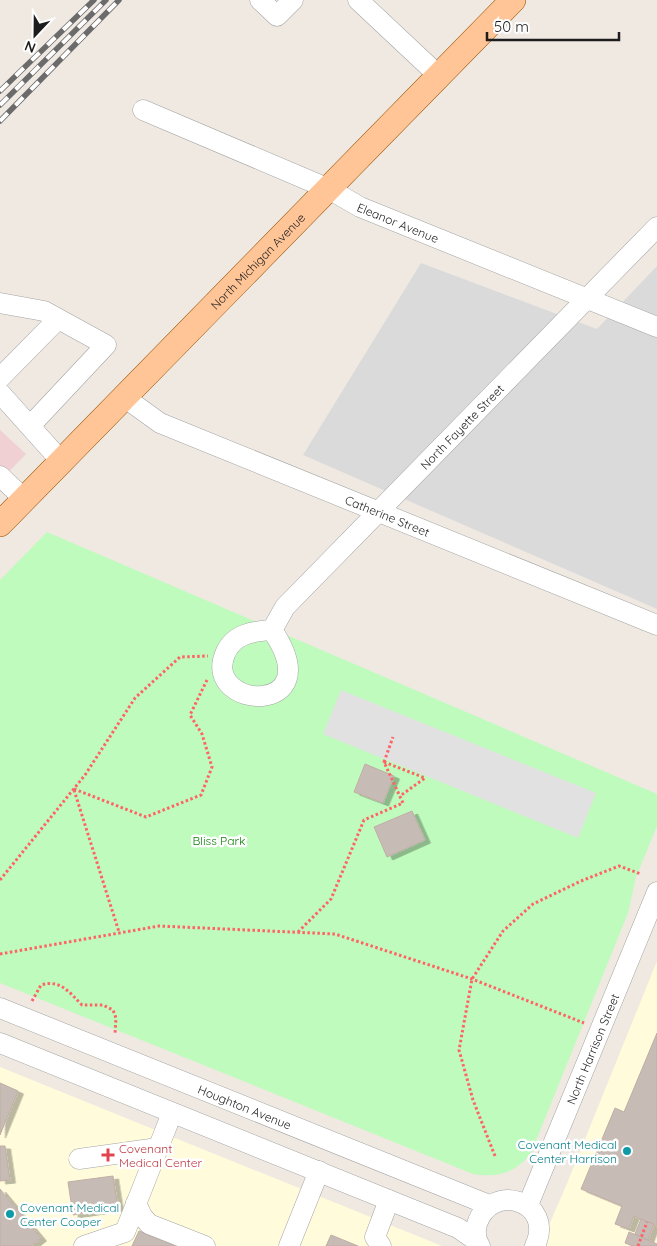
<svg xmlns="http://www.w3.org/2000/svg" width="657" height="1246" viewBox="0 0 657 1246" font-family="Quicksand,sans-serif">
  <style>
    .residential { fill: #dbdada }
    .commercial { fill: #f1d0d3 }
    .education { fill: #fffbdb }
    .park { fill: #bffbbd }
    .parking { fill: #e1e1e1 }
    .building { fill: #c7bbb6; stroke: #c1ada4; filter: url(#shadow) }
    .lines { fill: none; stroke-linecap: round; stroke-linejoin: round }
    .minor-casing { stroke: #a4a4a4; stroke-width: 21 }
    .major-casing { stroke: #965200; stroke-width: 26 }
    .path { stroke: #ff6366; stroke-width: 3; stroke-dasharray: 2.5 2.5; stroke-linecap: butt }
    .minor { stroke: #fff; stroke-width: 20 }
    .major { stroke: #ffc597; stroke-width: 25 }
    .rail-casing { stroke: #6b6b6b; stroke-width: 5.5 }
    .rail { stroke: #fff; stroke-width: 4; stroke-dasharray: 11; stroke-linecap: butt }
    .culture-dot { fill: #0f9aa8; stroke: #fff; stroke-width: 2 }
    .health-dot { fill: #e0444e; stroke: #fff; stroke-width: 2 }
    .labels { text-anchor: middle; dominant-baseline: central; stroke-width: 5; stroke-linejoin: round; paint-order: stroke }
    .street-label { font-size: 12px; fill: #1d1d1d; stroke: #fff }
    .park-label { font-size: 12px; fill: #0c7f07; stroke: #fff }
    .culture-label { font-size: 12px; fill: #0d838f; stroke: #fff; text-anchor: end }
    .health-label { font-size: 12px; fill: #be3a42; stroke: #fff; text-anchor: start }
  </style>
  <defs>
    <filter id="shadow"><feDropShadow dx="5.5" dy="3" stdDeviation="0" flood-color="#0004"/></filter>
  </defs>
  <rect width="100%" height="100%" fill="#efe9e2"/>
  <polygon class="residential" points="421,263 597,329 657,266 657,609 303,455"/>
  <polygon class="commercial" points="0,430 26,454 0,481"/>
  <g class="education">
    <polygon points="657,961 657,1246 540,1246 568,1181"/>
    <polygon points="0,1067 442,1246 0,1246"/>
  </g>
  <path class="park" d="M47,532L657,794V826L636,877L628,913L531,1153C516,1173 497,1178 473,1174L0,983V580Z"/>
  <polygon class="parking" points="341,690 596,793 578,838 323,734"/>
  <g class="building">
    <polygon points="365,764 394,776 383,803 354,792"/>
    <polygon points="412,811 425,840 387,857 374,827"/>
    <polygon points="657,1033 657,1226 634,1216 629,1229 615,1224 622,1206 581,1189 615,1108 624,1112"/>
    <polygon points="0,1083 18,1091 0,1135"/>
    <polygon points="0,1146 5,1146 10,1180 0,1181"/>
    <polygon points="113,1176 118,1208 73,1215 68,1182"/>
    <polygon points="0,1189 41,1238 31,1246 0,1246"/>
    <polygon points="641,1219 654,1224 648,1240 635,1234"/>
    <polygon points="139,1231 175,1246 132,1246"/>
    <polygon points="629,1232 657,1244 657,1246 633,1246 625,1243"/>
    <polygon points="331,1235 358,1246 326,1246"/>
  </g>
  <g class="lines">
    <defs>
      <g id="minor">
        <polyline points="260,0 277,16 293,0"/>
        <polyline points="358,0 439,76"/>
        <path id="s1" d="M143,110L329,189L360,207L657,327"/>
        <polyline points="0,303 44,311 106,345 30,426"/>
        <polyline points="0,378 58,319"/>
        <polyline points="0,393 61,461"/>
        <path id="s2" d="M124,397L160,423L657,625"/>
        <polyline points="0,476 24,499"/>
        <path id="s3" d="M272,630L285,607L657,227"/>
        <path d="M272,630C332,718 202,710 225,654C233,634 253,631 272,630Z"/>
        <path id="s4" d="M0,1008L489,1205"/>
        <polyline points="0,1043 458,1228 477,1241"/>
        <polyline points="79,1159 158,1148"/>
        <polyline points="136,1203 142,1216 149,1224 205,1246"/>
        <path id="s5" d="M528,1205L657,892"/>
        <polyline points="84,1246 125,1232 172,1113"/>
        <polyline points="289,1246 319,1171"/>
        <polyline points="381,1246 375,1237 389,1200"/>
        <path d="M480,1246C476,1240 475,1231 477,1224C491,1181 556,1201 535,1246"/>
      </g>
      <g id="major">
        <path id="s6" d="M0,524L513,0"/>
      </g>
    </defs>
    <use href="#minor" class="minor-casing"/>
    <use href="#major" class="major-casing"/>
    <g class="path">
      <polyline points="384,762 393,737"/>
      <polyline points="74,789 146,817 201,795 212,767 202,734 190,715 207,680"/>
      <polyline points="74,790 119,932"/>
      <polyline points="0,880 85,775 135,698 180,657 208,656"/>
      <polyline points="298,932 331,899 364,820 403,803 384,762 425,778 400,796"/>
      <polyline points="0,954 159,926 335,934 472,979 584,1023"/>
      <path d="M32,1001L41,985C60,979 69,992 82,1005H103L113,1010L116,1018L115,1034"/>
      <polyline points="495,1156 473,1100 459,1050 472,979 503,931 533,904 581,881 619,866 641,874"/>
      <polyline points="638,1246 647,1222"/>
    </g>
    <use href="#minor" class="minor"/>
    <use href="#major" class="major"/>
    <defs>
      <g id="rail">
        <polyline points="0,91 94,0"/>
        <polyline points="0,105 106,0"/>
        <polyline points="0,121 119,0"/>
      </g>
    </defs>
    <use href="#rail" class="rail-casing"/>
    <use href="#rail" class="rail"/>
  </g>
  <g class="culture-dot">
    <circle cx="627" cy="1151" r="5"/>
    <circle cx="10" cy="1214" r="5"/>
  </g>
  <path class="health-dot" d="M105.5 1147.5h5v5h5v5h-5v5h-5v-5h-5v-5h5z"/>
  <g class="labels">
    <g class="street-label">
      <text stroke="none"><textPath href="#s1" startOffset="279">Eleanor Avenue</textPath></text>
      <text stroke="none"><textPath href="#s6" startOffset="368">North Michigan Avenue</textPath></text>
      <text stroke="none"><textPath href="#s3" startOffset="279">North Fayette Street</textPath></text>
      <text stroke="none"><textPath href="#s2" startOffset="290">Catherine Street</textPath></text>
      <text stroke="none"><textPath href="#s5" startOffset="169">North Harrison Street</textPath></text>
      <text stroke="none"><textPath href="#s4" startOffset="264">Houghton Avenue</textPath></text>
    </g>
    <g class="park-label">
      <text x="219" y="840">Bliss Park</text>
    </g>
    <g class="culture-label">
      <text x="617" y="1144">Covenant Medical<tspan x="617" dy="14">Center Harrison</tspan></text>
      <text x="20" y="1207" text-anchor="start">Covenant Medical<tspan x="20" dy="14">Center Cooper</tspan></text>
    </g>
    <g class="health-label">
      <text x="119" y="1148">Covenant<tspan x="119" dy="14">Medical Center</tspan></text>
    </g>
  </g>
  <g transform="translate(35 35) rotate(202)" stroke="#ffffff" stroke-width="4" paint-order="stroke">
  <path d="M0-4L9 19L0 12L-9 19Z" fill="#1d1d1d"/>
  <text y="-8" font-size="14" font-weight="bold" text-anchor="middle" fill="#1d1d1d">N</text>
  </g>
  <path d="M487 32v8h132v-8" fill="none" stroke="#1d1d1d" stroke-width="2.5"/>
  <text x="494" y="32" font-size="15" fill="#1d1d1d" stroke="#ffffff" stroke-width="4" paint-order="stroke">50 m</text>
</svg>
